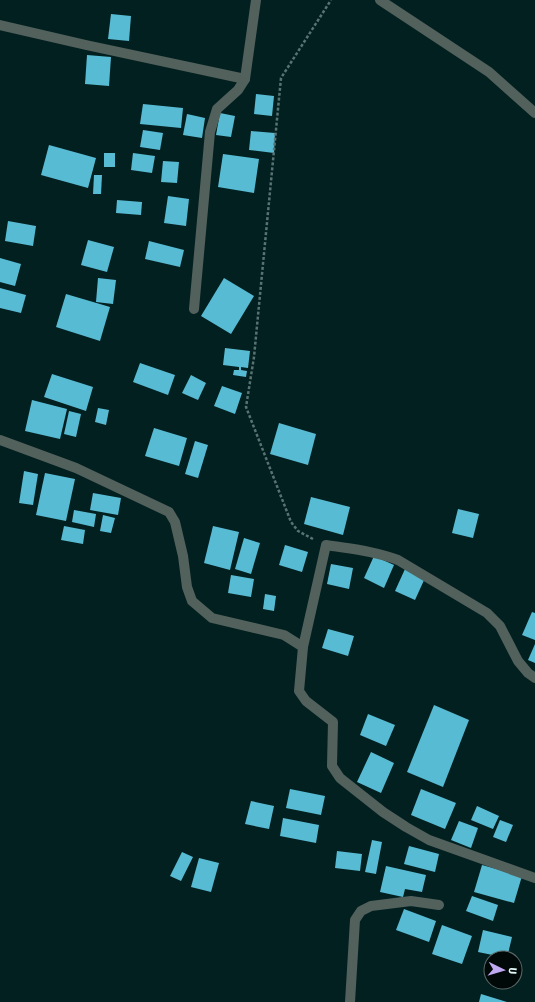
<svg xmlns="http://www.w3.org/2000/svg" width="535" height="1002" viewBox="0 0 535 1002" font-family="'Fira Sans Condensed',sans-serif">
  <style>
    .building { fill: #58bbd4 }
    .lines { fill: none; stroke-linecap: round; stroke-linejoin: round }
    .path { stroke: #597373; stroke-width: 2.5; stroke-dasharray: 3 2; stroke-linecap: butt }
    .minor { stroke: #52615c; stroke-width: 10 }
  </style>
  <rect width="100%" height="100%" fill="#032020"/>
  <g class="building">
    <polygon points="111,14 131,16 129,41 108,39"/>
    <polygon points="87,55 111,57 109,86 85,84"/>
    <polygon points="256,94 274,96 272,116 254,114"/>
    <polygon points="143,104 183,108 181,128 140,124"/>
    <polygon points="220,113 235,116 231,137 216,135"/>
    <polygon points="187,114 205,118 202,138 183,135"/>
    <polygon points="143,130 163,133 160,150 140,147"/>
    <polygon points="251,131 275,133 274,153 249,150"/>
    <polygon points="49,145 96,158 88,188 41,175"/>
    <rect x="104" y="153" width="11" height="14"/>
    <polygon points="133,153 155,156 152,173 131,170"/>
    <polygon points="223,154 259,159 254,193 218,187"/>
    <polygon points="163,161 179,162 177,183 161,182"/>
    <polygon points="94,175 102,175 101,194 93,194"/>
    <polygon points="168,196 189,199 186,226 164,223"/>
    <polygon points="117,200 142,202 141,215 116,213"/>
    <polygon points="8,221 36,226 33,246 5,241"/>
    <polygon points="88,240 114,247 107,272 81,265"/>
    <polygon points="149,241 184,250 180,267 145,259"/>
    <polygon points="0,258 21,264 15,286 0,282"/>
    <polygon points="98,278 116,280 113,304 96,302"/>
    <polygon points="224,278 254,296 231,334 201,316"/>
    <polygon points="0,288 26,295 21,313 0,308"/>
    <polygon points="66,294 110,307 100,341 56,327"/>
    <polygon points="225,348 250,351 248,368 241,367 241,370 247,371 246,377 233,375 234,370 239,370 239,367 223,365"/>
    <polygon points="140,363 175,375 168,395 133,382"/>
    <polygon points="52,374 93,387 86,411 44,397"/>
    <polygon points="191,375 206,383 198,400 182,393"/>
    <polygon points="222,386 242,393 235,414 214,406"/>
    <polygon points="32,400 67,409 60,439 25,431"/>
    <polygon points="98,408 109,410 106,425 95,422"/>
    <polygon points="69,411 81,414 76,437 64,434"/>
    <polygon points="279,423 316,434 308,465 270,454"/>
    <polygon points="154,428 187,438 179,466 145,456"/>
    <polygon points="195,441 208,445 198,478 185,474"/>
    <polygon points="24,471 38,474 33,505 19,503"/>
    <polygon points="45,473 75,479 66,521 36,515"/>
    <polygon points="93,493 121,498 118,515 90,510"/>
    <polygon points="311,497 350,507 343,535 304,524"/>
    <polygon points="458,509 479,514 473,538 452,533"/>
    <polygon points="74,510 96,514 94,527 72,522"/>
    <polygon points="103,515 115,518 111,533 100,531"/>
    <polygon points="64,526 85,530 83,544 61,540"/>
    <polygon points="213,526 239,532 230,570 204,563"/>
    <polygon points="244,538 260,543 251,574 235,569"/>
    <polygon points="285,545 308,552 302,572 279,565"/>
    <polygon points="374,556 394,565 384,588 364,578"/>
    <polygon points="331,564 353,568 349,589 327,584"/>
    <polygon points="405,569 425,578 415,600 395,591"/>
    <polygon points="231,575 254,579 251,597 228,593"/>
    <polygon points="265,594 276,596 274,611 263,609"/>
    <polygon points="532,612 535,613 535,640 522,635"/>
    <polygon points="328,629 354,636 348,656 322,648"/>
    <polygon points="535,644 535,663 528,660"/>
    <polygon points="434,705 469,720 443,787 407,772"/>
    <polygon points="368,714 395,725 386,746 360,735"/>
    <polygon points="371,752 394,763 381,793 357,782"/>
    <polygon points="290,789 325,796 321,815 286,808"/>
    <polygon points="421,789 456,803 445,829 411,815"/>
    <polygon points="251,801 274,806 269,829 245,824"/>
    <polygon points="477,806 499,816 493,829 471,820"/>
    <polygon points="283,818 319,825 316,843 280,836"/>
    <polygon points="500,820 513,825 506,842 493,837"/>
    <polygon points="459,821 478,828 471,848 451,840"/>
    <polygon points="372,840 382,842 376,874 365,872"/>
    <polygon points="409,846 439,854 435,872 404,864"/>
    <polygon points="337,851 362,854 360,871 335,868"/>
    <polygon points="182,852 193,857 181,881 170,876"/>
    <polygon points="199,858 219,863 211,892 191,887"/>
    <polygon points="482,865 522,876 514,903 474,892"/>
    <polygon points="386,866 426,875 422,892 405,889 403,897 380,892"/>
    <polygon points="472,896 498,905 493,921 466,911"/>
    <polygon points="404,909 436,921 429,942 396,930"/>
    <polygon points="442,925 472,936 462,964 432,954"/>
    <polygon points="483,930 512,937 507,958 478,952"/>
    <polygon points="481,994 507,1002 479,1002"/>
  </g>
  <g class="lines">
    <polyline class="path" points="313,539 298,531 291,522 246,407 254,357 281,78 331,0"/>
    <g class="minor">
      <polyline points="380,0 489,72 535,113"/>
      <polyline points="0,25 86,45 245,79"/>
      <polyline points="194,309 210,132 217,109 238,90 245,79 256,0"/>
      <polyline points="0,440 76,468 169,512 175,522 183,556 187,587 192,601 212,618 284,635 303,647"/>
      <path d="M535,678L528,673L518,661L500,626L487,613L398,560C375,551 351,549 326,545L303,647L299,691L306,701L333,722L332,766L340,778L383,812L406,827L429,840L535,878"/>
      <polyline points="350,1002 355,920 361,911 371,906 411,901 439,905"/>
    </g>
  </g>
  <g transform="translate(503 970) rotate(95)"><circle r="19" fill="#000808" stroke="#5b6868"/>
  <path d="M0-3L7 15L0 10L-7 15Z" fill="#c1a8f3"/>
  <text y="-6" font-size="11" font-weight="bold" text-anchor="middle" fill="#e3f7f7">U</text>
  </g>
</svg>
